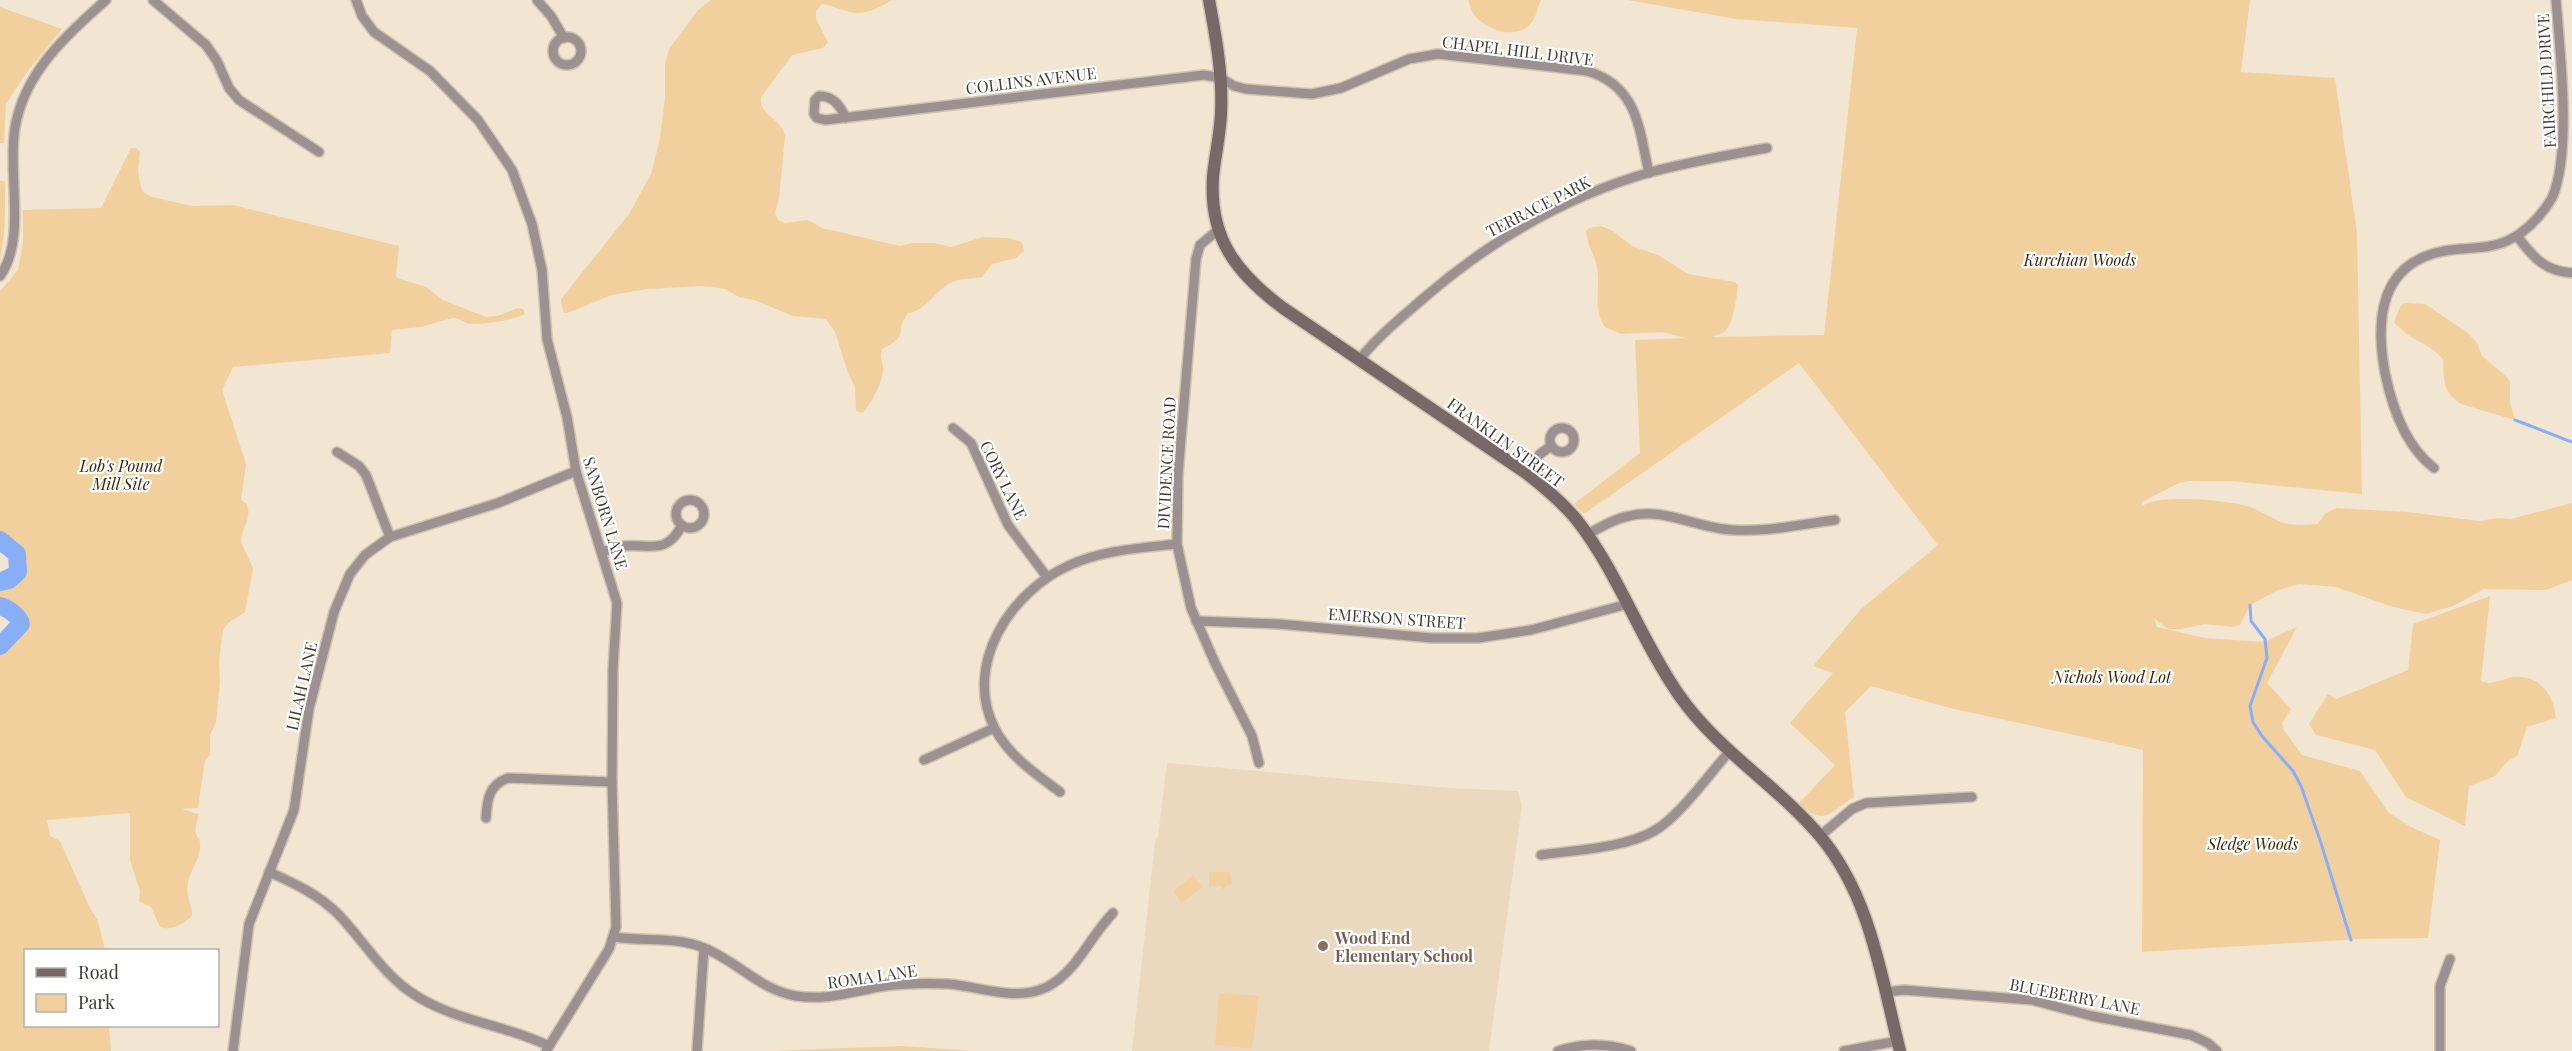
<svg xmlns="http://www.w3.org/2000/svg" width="2572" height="1051" viewBox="0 0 2572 1051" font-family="'Playfair Display',serif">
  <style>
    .built { fill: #ebd9bf }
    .green { fill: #f2d09e }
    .water { fill: #86aff8 }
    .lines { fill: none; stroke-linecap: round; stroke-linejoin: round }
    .stream { stroke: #86aff8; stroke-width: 3 }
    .river { stroke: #86aff8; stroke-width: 18 }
    .minor-casing { stroke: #cec3b1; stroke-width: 12 }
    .secondary-casing { stroke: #cec3b1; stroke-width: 15 }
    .minor { stroke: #9c9190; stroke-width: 9 }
    .secondary { stroke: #786867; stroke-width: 12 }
    .education-dot { fill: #8d6e63; stroke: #fff; stroke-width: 2 }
    .labels { text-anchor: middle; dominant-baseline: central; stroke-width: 4.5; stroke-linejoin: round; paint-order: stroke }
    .street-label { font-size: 16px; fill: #403a32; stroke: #fff }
    .park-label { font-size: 16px; font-style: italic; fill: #3a2502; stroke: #fff }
    .education-label { font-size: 16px; font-weight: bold; fill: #785e54; stroke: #fff; text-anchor: start }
  </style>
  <rect width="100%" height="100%" fill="#f2e5d1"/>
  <polygon class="built" points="1167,763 1449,788 1518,791 1522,805 1489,1051 1132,1051 1155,842 1158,836"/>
  <g class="green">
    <path d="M711,0H892C880,7 865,16 850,12C840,10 832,5 822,4L816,11V19L828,42L823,48L792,55L761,97C759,117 781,117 785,136L779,198L775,213L778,220L785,223L808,220L822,228L900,246L912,243H935L951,247L983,237L1008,238L1022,242L1024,251L1016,258L992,264L982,277C972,279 959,278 950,283C934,292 926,311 908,313C893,332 912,334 882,349C879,359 883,360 883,368C883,383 872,401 863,413L856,411L855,387L848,373L835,332L826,319L793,316L754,300L739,297L725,289L702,286L647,289L612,295L570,312L565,313L563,311L561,299L629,214L651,174L660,139L665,97V65L669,49L698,10Z"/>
    <path d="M1468,0H1541C1537,7 1537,16 1532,22C1517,40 1491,32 1476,17C1472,13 1470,6 1468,0Z"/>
    <path d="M1628,0H2250L2241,72L2335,78L2357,233L2362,494L2231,481H2189L2179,483L2142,502V506C2159,494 2226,500 2247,506C2260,510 2269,517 2281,522C2291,526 2307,525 2318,524L2325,514L2336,508L2407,512L2479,521L2498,518L2511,519L2572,503V580L2546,590L2484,589L2453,606L2426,614L2393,607L2336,587L2299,584L2278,590L2250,605L2240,625L2233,627L2204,624L2182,629H2168L2154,618L2157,627L2205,638L2264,642L2297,627L2267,683L2291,709L2282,723L2284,730L2302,755L2360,771L2389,813L2411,827L2440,840L2428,938L2361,939L2142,952L2143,750L1950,708L1871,686L1845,712L1854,797C1829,812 1825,828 1799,803L1835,765L1790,723L1833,673L1813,666L1861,609L1938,545L1799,363L1584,514L1574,504L1640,453L1635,340L1686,338L1663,332L1621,334L1605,327C1592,308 1601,288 1597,267C1594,254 1587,245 1586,231L1589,228L1601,226L1613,231L1632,246L1660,256L1688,274L1735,282L1738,285C1737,296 1733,325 1725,331C1722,334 1715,335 1712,337L1824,335L1857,28L1736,19Z"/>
    <polygon points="0,7 62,29 27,72 6,104 4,143 0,143"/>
    <path d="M131,148H136L140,152L138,171L141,187L143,192L152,197L192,206L233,205L399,246L396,277L400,279L426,287L443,300L486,317L497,316L518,308L523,309L525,314C510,321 489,324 471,324C463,323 460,317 452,318L421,327L392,330L390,353L233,367L222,390L246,464L241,500L247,504C252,521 241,528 241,542L253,568L245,612L228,623L223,630L219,661L220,681L216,722L210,735V755L205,760L198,808L182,809L198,814C199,821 194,825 196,833C196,836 199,838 200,842C202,857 190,869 188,883C185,896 193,906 192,916C183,924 171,931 160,927L151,907L139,901L140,891L130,860V813L47,820L50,836L60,841L89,906L98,921L105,950H26V1026H109L111,1051H0V646L14,634L20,620L6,608L0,606V582L9,580L18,572L17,554L0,540V291L18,270L23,242V210L101,208Z"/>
    <path d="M0,181H5C5,207 6,233 0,259Z"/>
    <path d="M2406,303L2425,304L2468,333L2477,343L2482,356L2507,377L2510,382V403L2515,420L2461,404C2442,391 2444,380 2443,359C2429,343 2407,339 2394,322L2401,305Z"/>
    <path d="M2490,596L2481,681C2494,686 2501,679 2513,677C2539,674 2554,694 2556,718L2527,727L2517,756L2508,761L2495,776L2469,786L2465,826L2406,797L2375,750L2316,735L2309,724L2328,694L2336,699L2408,670L2413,624Z"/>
    <polygon points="1209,872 1230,872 1232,884 1225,886 1225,889 1222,889 1222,886 1209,886"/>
    <polygon points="1193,875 1202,887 1182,903 1173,891"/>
    <polygon points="1219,993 1259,996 1252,1049 1215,1045"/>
    <polygon points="902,1046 976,1051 777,1051 793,1050"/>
  </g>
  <g class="water">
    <polygon points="0,540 17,554 18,572 9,580 0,582 0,572 11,567 11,558 0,552"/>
    <path d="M0,606C8,608 19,616 21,624L0,646V637L11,622L7,615L0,614Z"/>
  </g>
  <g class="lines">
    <g class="stream">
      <polyline points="2515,420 2572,442"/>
      <polyline points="2250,605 2251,621 2265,639 2267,658 2250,706 2253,722 2262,736 2293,771 2301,786 2320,840 2351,940"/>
    </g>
    <g class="river">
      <polyline points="0,540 17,554 18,572 9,580 0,582"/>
      <path d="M0,606C8,608 19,616 21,624L0,646"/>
    </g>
    <defs>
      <g id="minor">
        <polyline points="153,0 206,45 217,61 229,88 239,100 319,152"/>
        <polyline points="356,0 362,16 374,32 430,71 478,120 512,170 532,224 542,270 547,339 567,417 576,471 617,603 613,669 612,782 616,927 609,949 546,1051"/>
        <polyline points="537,0 551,16 564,38"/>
        <circle cx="567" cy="51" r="14"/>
        <path d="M846,118C840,106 834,96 819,96L815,100L814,114L817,118L825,120L1204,75L1221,78L1234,86L1246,89L1312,94L1341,88L1409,59L1438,54L1587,71C1638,86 1639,129 1649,173"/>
        <polyline points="1218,230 1200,245 1196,259 1178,475 1177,544 1191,608 1215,663 1252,736 1259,763"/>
        <path d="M2517,236C2533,257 2544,271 2572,273"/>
        <path d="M0,276C27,239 7,172 15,128C24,73 66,35 106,0"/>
        <path d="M1359,360C1378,336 1402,317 1425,297C1490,241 1567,196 1651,172C1689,162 1728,155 1767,148"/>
        <circle cx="1562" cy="440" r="12"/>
        <polyline points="953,428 971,443 1008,525 1047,577"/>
        <polyline points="337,452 359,466 366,475 390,537"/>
        <path d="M2434,468C2405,446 2392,407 2385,373C2375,319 2380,263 2444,251C2465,247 2487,250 2507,241C2527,232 2541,216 2552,198C2572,153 2560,52 2556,0"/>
        <polyline points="1526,473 1540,454 1551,446"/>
        <circle cx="690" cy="514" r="14"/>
        <path d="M1587,535C1600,527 1614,519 1629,516C1665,507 1698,529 1734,530C1768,532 1802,524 1835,520"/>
        <path d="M601,552C609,550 617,547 624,546C650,544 667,555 682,525"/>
        <polyline points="1196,621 1279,624 1432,638 1478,638 1531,630 1628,604"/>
        <polyline points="924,760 994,728"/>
        <path d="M1060,792C1036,774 1010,757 995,729C962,665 1011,591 1070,565C1103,550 1141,548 1177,544"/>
        <path d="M486,818C487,799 489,785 508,778L612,782"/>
        <polyline points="1820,836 1852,809 1866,803 1972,797"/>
        <path d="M1541,855C1574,850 1625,848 1654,831C1680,816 1709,774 1730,751"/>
        <path d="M269,872C294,883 319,895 338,914C363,940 380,970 409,991C451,1021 504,1024 549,1046"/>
        <path d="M615,937C644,942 676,936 704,948C737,961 760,990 796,996C827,1001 854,991 885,986C906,983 928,983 949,984C981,987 1016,1002 1047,987C1077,972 1090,936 1113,913"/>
        <polyline points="1886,992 1904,990 2032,1000 2092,1016 2191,1035 2208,1043 2217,1051"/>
        <polyline points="233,1051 249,924 294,810 309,709 334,612 350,574 365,555 390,537 498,503 576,471"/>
        <polyline points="697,1051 704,948"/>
        <path d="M1558,1051C1582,1043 1607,1043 1631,1051"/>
        <polyline points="1844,1051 1898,1041"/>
        <polyline points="2440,1051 2440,986 2450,959"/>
      </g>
      <path id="secondary" d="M1209,0C1216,38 1223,75 1221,114C1220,135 1215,156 1213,177C1209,238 1236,273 1283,308L1526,473C1544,487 1561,501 1576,519C1618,572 1640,639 1679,695C1717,750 1777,785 1820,836C1871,897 1881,977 1900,1051"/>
    </defs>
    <use href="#minor" class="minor-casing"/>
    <use href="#secondary" class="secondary-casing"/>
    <use href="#minor" class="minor"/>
    <use href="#secondary" class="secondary"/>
  </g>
  <circle class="education-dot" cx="1323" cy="946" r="6"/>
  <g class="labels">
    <g class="street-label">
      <text transform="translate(1518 50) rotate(7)">CHAPEL HILL DRIVE</text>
      <text transform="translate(1031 80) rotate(-7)">COLLINS AVENUE</text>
      <text transform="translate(2546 81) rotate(-93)">FAIRCHILD DRIVE</text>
      <text transform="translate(1538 206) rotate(-27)">TERRACE PARK</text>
      <text transform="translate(1506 442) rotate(36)">FRANKLIN STREET</text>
      <text transform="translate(1166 463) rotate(-87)">DIVIDENCE ROAD</text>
      <text transform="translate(1004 480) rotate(64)">CORY LANE</text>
      <text transform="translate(606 513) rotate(73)">SANBORN LANE</text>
      <text transform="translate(1397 618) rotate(4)">EMERSON STREET</text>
      <text transform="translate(301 686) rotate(-77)">LILAH LANE</text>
      <text transform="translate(872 976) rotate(-8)">ROMA LANE</text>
      <text transform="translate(2075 996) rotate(11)">BLUEBERRY LANE</text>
    </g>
    <g class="park-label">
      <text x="2080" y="259">Kurchian Woods</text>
      <text x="121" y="465">Lob's Pound<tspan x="121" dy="18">Mill Site</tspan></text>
      <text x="2112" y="676">Nichols Wood Lot</text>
      <text x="2253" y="843">Sledge Woods</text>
    </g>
    <g class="education-label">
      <text x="1335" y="937">Wood End<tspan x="1335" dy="18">Elementary School</tspan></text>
    </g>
  </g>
  <rect x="24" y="949" width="195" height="78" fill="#ffffff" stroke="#b3b0ad" stroke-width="1.5"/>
  <rect x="36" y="968" width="30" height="9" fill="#786867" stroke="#b3b0ad" stroke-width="1.5"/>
  <text x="78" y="979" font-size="18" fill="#403a32">Road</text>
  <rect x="36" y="994" width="30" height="18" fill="#f2d09e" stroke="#b3b0ad" stroke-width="1.5"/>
  <text x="78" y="1009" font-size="18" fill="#403a32">Park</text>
</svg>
